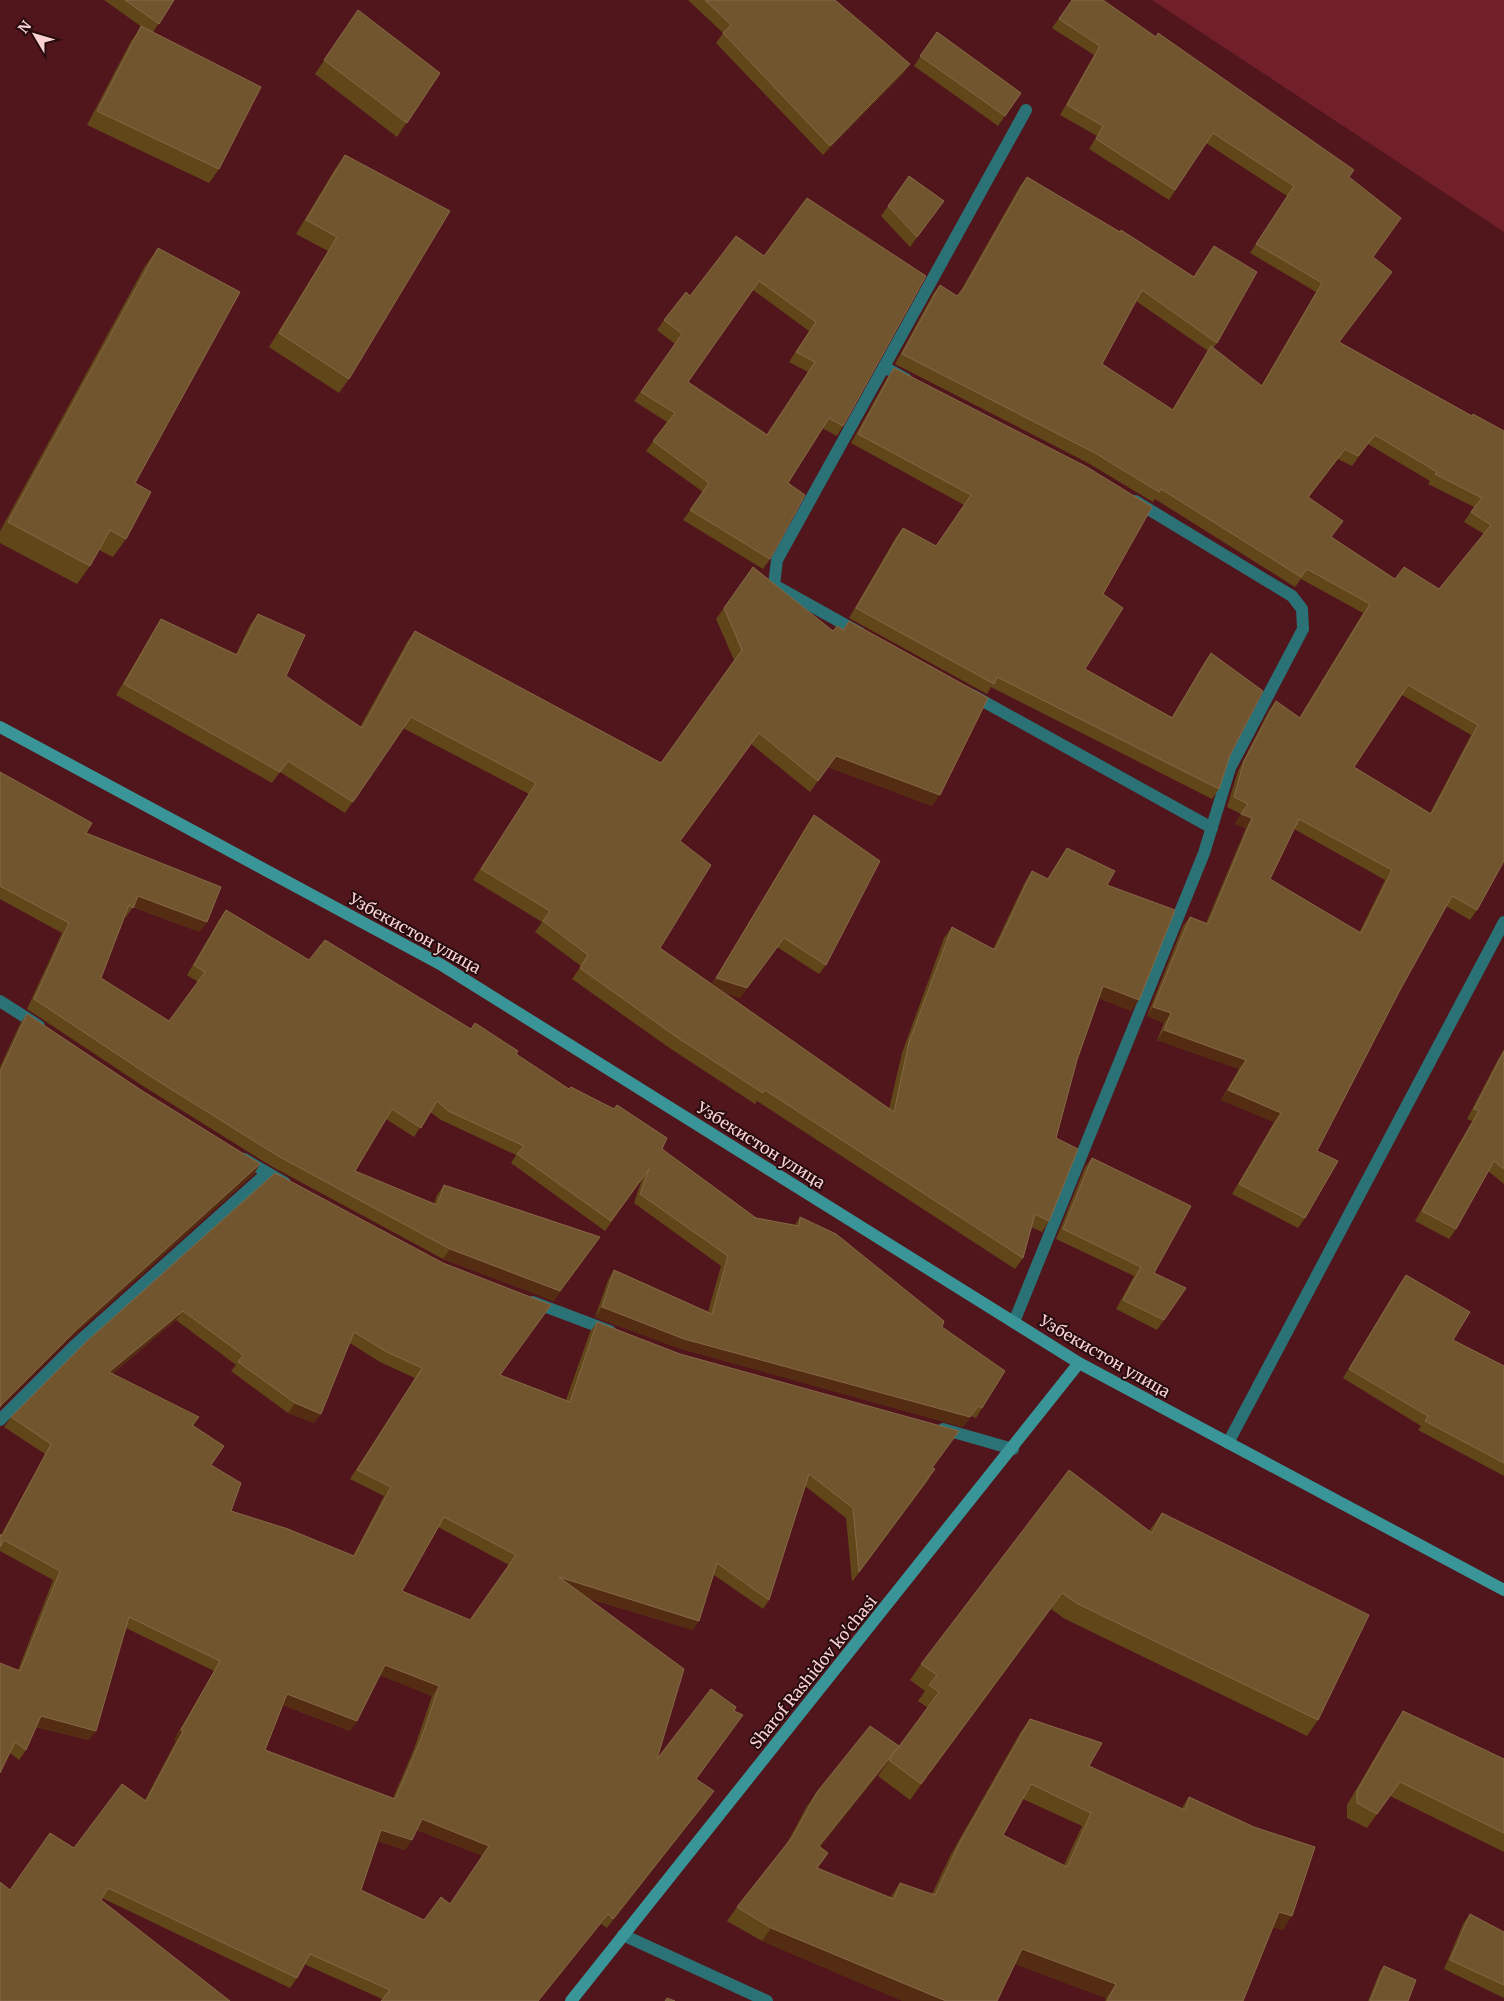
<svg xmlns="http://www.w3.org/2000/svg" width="1504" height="2001" viewBox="0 0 1504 2001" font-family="Merriweather,serif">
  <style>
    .green { fill: #711f28 }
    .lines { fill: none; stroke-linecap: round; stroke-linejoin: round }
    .street { stroke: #2a7275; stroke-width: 12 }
    .secondary { stroke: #399598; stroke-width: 12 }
    .wall { fill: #61461a; fill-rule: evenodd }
    .shaded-wall { fill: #532c12 }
    .building { fill: #71552e; stroke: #866847; fill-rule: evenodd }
    .labels { text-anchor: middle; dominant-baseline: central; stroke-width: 4; stroke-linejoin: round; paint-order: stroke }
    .street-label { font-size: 16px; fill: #fad2d2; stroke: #260c0e }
  </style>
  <rect width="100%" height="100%" fill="#51151c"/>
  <polygon class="green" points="1152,0 1504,0 1504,232"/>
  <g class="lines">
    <g class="street">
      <polyline points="884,367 906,379"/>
      <polyline points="860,633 774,585 777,560 1026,110"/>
      <polyline points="972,695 1212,828"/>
      <polyline points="0,1001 39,1026"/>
      <polyline points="244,1159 285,1183"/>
      <polyline points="533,1302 610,1331"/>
      <polyline points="1014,1322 1204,853 1230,768 1303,629 1302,609 1292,596 1135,501"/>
      <polyline points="0,1420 74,1346 267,1173"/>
      <polyline points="943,1429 1013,1449"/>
      <polyline points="1228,1443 1504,922"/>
      <polyline points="623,1935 767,2001"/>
    </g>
    <g class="secondary">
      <polyline points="0,727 440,964 1079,1363 1504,1590"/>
      <polyline points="571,2001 1079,1363"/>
    </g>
  </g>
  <g class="wall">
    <polygon points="104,0 174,0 153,32 219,169 209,183 87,125 131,41 142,27"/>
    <polygon points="688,0 835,0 910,64 903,74 823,155 716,43 723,33"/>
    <path d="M1072,0L1349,177L1373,257L1392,272L1339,342L1472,416L1504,431L1477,910L1470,920L1446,906L1399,992L1317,1151L1305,1218L1298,1228L1232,1194L1274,1122L1221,1100L1239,1069L1157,1040L1164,1023L1147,1016L1183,926L1190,917L1206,923L1246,828L1235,824L1241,814L1227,807L1238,771L1269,710L1276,701L1299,718L1363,613L1301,579L1295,587L1155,499L1153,502L1088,463L895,364L933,294L940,285L957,296L960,292L1020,186L1027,177L1194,277L1214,246L1217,343L1213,348L1261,386L1316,292L1250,253L1287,196L1206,143L1169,200L1089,149L1097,136L1060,115L1094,55L1052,28ZM1136,301L1208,351L1172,410L1102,364ZM1368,444L1430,481L1428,484L1474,507L1464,522L1484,534L1439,589L1395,579L1332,537L1309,497L1338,459L1352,466ZM1402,695L1471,735L1430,813L1354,767ZM1294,829L1385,880L1359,933L1270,879Z"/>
    <polygon points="358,10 440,73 397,137 315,74"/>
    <polygon points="937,32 1021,93 998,126 914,66"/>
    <polygon points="345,155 349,379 339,393 269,347 328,251 296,234 335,169"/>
    <polygon points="909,176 944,201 910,247 881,216"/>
    <path d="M807,198L843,426L837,436L822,428L788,483L770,559L763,569L683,520L703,492L646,451L667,422L634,401L675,344L657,330L664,320L690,296L764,256ZM753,290L809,331L789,362L808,372L767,434L688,382Z"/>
    <polygon points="158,248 135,483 126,539 113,557 99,550 90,566 77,584 0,543 0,531 145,266"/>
    <polygon points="894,368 1103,594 1085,669 1172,717 1204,663 1211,653 1230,755 1219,789 1212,799 991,687 987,694 849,618 896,537 903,528 936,546 964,505 851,443 887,378"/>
    <polygon points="753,567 833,631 843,630 849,621 932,806 828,767 810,792 751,744 680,841 660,948 712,984 807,825 814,815 826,965 819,974 777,947 740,998 724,992 889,1109 902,1053 944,938 952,927 993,949 1025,882 1032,871 1047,879 1067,848 1107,885 1131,1011 1099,998 1077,1060 1056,1138 1049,1221 1042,1232 1031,1227 1023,1258 1015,1269 757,1101 755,1104 671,1049 572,979 581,966 535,932 542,922 473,880 529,794 403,728 345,813 280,772 272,783 116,695 154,630 161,619 236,654 250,625 258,614 286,676 360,727 407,642 415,631 661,763 734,660 716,619"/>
    <polygon points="0,772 86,833 200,932 133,907 126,917 125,916 101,978 169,1021 198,982 187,975 219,920 226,910 309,960 471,1029 516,1054 569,1089 614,1109 617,1105 662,1149 756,1218 795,1225 800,1217 942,1327 982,1408 976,1418 971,1416 963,1427 678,1348 595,1317 608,1280 614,1270 708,1312 721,1266 634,1203 642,1179 605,1231 511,1163 516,1155 441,1120 430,1112 414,1137 386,1119 355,1171 434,1204 437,1195 444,1185 554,1301 443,1259 271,1166 143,1086 27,1009 62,933 0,899"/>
    <polygon points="27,1014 141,1090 260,1164 254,1174 68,1340 0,1408 0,1067 20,1024"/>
    <polygon points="1504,1049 1504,1184 1488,1171 1456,1229 1449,1239 1415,1221 1472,1121 1467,1119 1495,1065"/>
    <polygon points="1092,1158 1164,1320 1157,1330 1116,1309 1134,1276 1056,1239 1085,1167"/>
    <path d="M275,1173L500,1375L566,1400L590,1332L597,1322L932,1468L929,1479L852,1582L846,1518L805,1486L769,1600L763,1609L714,1575L693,1630L587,1598L657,1759L696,1779L707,1801L607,1928L601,1924L382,1999L304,1964L297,1978L290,1988L102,1898L10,1890L145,1800L176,1741L174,1740L214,1671L126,1628L89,1740L36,1727L26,1750L19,1760L10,1753L18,1670L53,1580L0,1551V1534L1,1535L45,1454L4,1427L11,1417ZM176,1320L236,1365L231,1371L288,1413L314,1423L350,1343L380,1362L415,1378L350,1479L384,1496L353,1556L231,1511L193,1426L199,1417L112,1374ZM438,1527L509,1565L470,1620L402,1591ZM380,1675L432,1696L414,1749L393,1798L265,1750L283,1705L350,1731ZM417,1830L483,1856L450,1904L424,1920L361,1890L378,1841L405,1850Z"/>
    <polygon points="1406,1275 1453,1340 1504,1366 1504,1476 1418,1430 1421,1426 1343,1378 1399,1285"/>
    <path d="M1162,1513L1318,1720L1307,1736L1065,1619L1051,1609L910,1800L878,1776L888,1762L820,1847L818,1868L890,1898L900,1883L932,1894L950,1856L1020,1733L1030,1719L1089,1766L1181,1809L1189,1797L1283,1930L1273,1927L1243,2001H1105L1106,1998L1015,1964L997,2001H903L762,1941L727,1921L737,1907L786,1845L807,1806L817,1792L899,1746L928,1708L918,1701L925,1691L910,1680L921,1664L1149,1531ZM1023,1799L1082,1826L1064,1865L1003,1835Z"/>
    <polygon points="1403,1711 1504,1759 1504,1852 1390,1796 1367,1828 1347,1818 1347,1805 1394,1725"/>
    <polygon points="1470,1914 1504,1932 1504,1998 1444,1969 1463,1924"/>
    <polygon points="1384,1966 1408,2001 1368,2001 1380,1971"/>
  </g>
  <g class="shaded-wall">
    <polygon points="910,64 903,74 823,155 830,146"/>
    <polygon points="836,756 940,795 932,806 828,767"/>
    <polygon points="1241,814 1252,818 1246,828 1235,824"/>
    <polygon points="138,896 207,922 200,932 132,906"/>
    <polygon points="784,938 740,998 710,987 716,978"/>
    <polygon points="1103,986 1139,1000 1131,1011 1095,997"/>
    <polygon points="1153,1007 1171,1013 1164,1023 1147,1016"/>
    <polygon points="1164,1030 1246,1060 1239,1069 1157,1040"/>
    <polygon points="1228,1090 1281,1113 1274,1122 1221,1100"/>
    <polygon points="260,1164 254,1174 68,1340 0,1408 0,1406 75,1331"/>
    <polygon points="600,1237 554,1301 443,1259 450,1249"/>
    <polygon points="602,1307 978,1406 963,1427 678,1348 595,1317"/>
    <polygon points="183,1311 176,1320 102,1382 109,1372"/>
    <polygon points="295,1403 321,1414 314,1423 288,1413"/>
    <polygon points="559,1577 699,1621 693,1630 552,1587"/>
    <polygon points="1062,1593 1051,1609 910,1800 921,1784"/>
    <polygon points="385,1665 439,1686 432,1696 379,1675"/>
    <polygon points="287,1694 357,1721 350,1731 281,1704"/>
    <polygon points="41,1716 96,1731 89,1740 34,1726"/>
    <polygon points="181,1730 183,1731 176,1741 174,1740"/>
    <polygon points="899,1746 889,1760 810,1860 819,1846"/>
    <polygon points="714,1791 707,1801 607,1928 613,1919"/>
    <polygon points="422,1819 489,1846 483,1856 415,1829"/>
    <polygon points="381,1830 412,1840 405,1850 375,1840"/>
    <polygon points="1279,1912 1292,1916 1283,1930 1270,1926"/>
    <polygon points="608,1914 601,1924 539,2001 538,2001"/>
    <polygon points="771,1928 946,2001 903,2001 762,1941"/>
    <polygon points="1022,1949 1116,1984 1106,1998 1012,1963"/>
  </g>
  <g class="building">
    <polygon points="125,0 174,0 159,24"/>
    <polygon points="705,0 835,0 910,64 830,146 723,33 731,25"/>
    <path d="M1072,0H1103L1156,37L1158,33L1354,170L1349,177L1401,218L1373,257L1392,272L1339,342L1472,416L1473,414L1504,431V861L1477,910L1452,896L1399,992L1317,1151L1338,1161L1305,1218L1239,1184L1281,1113L1228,1090L1246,1060L1164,1030L1171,1013L1153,1007L1190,917L1208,924L1252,818L1241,814L1248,804L1234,797L1244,761L1276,701L1300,718L1370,604L1307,569L1301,577L1161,489L1159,492L1095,453L902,354L940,285L957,296L964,288L1027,177L1120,232L1121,230L1194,277L1214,246L1257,272L1217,343L1142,290L1102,364L1173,410L1211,346L1262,386L1322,283L1256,244L1294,186L1213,133L1175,190L1096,139L1103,126L1067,105L1100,46L1059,19ZM1375,435L1437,472L1435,474L1482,498L1471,512L1491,525L1439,589L1404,567L1395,579L1331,537L1343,521L1308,497L1345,449L1358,456ZM1408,685L1478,725L1431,814L1354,767ZM1299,819L1392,870L1361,933L1270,879Z"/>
    <polygon points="358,10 440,73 407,123 324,60"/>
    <polygon points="141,26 261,87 219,169 97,111"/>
    <polygon points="937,32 1021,93 1005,116 920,56"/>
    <polygon points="345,155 450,211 349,379 279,333 337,237 306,220"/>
    <polygon points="909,176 944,201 917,237 888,206"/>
    <path d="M807,198L926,276L843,426L829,418L788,483L805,495L770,559L690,510L709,483L653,441L675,413L641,392L682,334L664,320L686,292L690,296L736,236L764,256ZM759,281L816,322L796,352L815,362L767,435L688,382Z"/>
    <polygon points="158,248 240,292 135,483 151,492 126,539 110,530 90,566 8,522"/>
    <polygon points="894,368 1087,467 1152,507 1103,594 1123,608 1085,669 1172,718 1211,653 1263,691 1230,755 1219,789 997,677 994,684 856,608 903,528 936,546 971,495 858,434"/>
    <polygon points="753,567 833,631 837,626 844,630 849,621 988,698 940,795 836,756 818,781 759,733 680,841 711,865 660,948 894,1112 909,1042 952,927 995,950 1032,871 1048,879 1067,848 1115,871 1107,885 1175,910 1139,1000 1103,986 1077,1060 1056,1138 1078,1149 1049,1221 1035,1214 1023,1258 765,1090 763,1093 678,1038 580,968 588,955 543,921 550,911 481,869 536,783 411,717 353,802 288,761 280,772 124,684 161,619 237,655 258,614 305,635 286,676 362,728 415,631 661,763 742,650 724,608"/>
    <polygon points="0,772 92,823 86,833 221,887 207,922 138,896 133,908 129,905 101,978 169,1021 205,972 194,965 226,910 309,960 325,940 471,1029 475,1023 518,1051 516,1054 569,1089 571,1087 614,1109 617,1105 667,1138 662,1149 756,1218 799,1226 800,1217 836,1234 944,1321 942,1327 1005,1371 982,1408 978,1406 970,1417 684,1339 602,1307 614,1270 712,1314 728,1256 640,1194 649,1169 611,1221 517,1154 524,1146 448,1111 437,1101 421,1128 392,1109 355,1171 437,1205 444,1185 600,1237 560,1291 450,1249 278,1156 150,1076 34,999 69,923 0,886"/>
    <polygon points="814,815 880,861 826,965 784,938 747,988 716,978"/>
    <polygon points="27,1014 141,1090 260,1164 75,1331 1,1405 0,1407 0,1072"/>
    <polygon points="1504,1051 1504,1169 1494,1161 1456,1229 1422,1211 1479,1111 1474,1109"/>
    <polygon points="1092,1158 1191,1206 1154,1273 1186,1288 1164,1320 1123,1300 1141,1267 1063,1229"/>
    <path d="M275,1173L443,1263L551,1305L500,1375L570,1402L597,1322L680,1354L959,1431L932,1468L935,1469L859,1572L853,1508L809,1474L769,1600L717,1563L699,1621L559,1577L684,1669L657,1759L711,1689L736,1707L734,1711L743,1715L696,1779L714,1791L613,1919L608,1914L538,2001H381L390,1990L310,1954L297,1978L108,1888L101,1900L230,2001H0V1882L10,1890L50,1833L74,1848L122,1784L146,1801L183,1731L181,1730L220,1661L129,1617L96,1731L41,1716L26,1750L15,1742L0,1773V1663L20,1671L60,1571L4,1540L0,1547V1534L2,1536L51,1444L11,1417L86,1342ZM183,1311L243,1355L238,1362L295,1403L321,1414L354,1332L387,1352L422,1368L357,1470L391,1487L354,1556L288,1529L231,1511L241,1483L211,1465L224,1446L192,1425L199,1417L109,1372ZM444,1517L516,1555L470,1620L402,1591ZM385,1665L439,1686L421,1739L395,1799L265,1750L287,1694L357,1721ZM422,1819L489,1846L450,1904L441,1897L424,1920L361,1890L381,1830L412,1840Z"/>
    <polygon points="1406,1275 1470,1312 1453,1340 1504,1366 1504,1463 1425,1421 1428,1416 1349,1369"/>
    <polygon points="1069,1470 1152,1533 1162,1513 1369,1615 1318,1720 1076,1603 1062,1593 921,1784 889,1760 939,1692 929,1685 937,1675 921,1664"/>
    <polygon points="1403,1711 1504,1759 1504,1833 1400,1782 1377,1814 1357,1803 1357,1791"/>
    <path d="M1030,1719L1102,1743L1089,1766L1185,1810L1189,1797L1254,1827L1315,1847L1292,1916L1279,1912L1243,2001H1107L1116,1984L1022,1949L997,2001H946L771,1928L737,1907L793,1836L817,1792L870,1726L899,1746L819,1846L828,1853L817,1868L894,1899L900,1883L935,1895L960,1842ZM1031,1784L1091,1813L1067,1867L1003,1835Z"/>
    <polygon points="1470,1914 1504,1932 1504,1985 1450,1960"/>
    <polygon points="1384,1966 1416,1980 1408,2001 1370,2001"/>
    <polygon points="667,1998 675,2001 665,2001"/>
  </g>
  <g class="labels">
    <g class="street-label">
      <text transform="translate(415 933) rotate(29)">Узбекистон улица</text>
      <text transform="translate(761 1145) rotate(32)">Узбекистон улица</text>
      <text transform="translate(1105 1356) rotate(30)">Узбекистон улица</text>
      <text transform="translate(813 1672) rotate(-51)">Sharof Rashidov ko'chasi</text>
    </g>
  </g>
  <g transform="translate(35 35) rotate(308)" stroke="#260c0e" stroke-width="4" paint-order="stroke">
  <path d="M0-4L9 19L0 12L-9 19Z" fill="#fad2d2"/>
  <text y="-8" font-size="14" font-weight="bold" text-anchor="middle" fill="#fad2d2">N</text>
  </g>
</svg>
